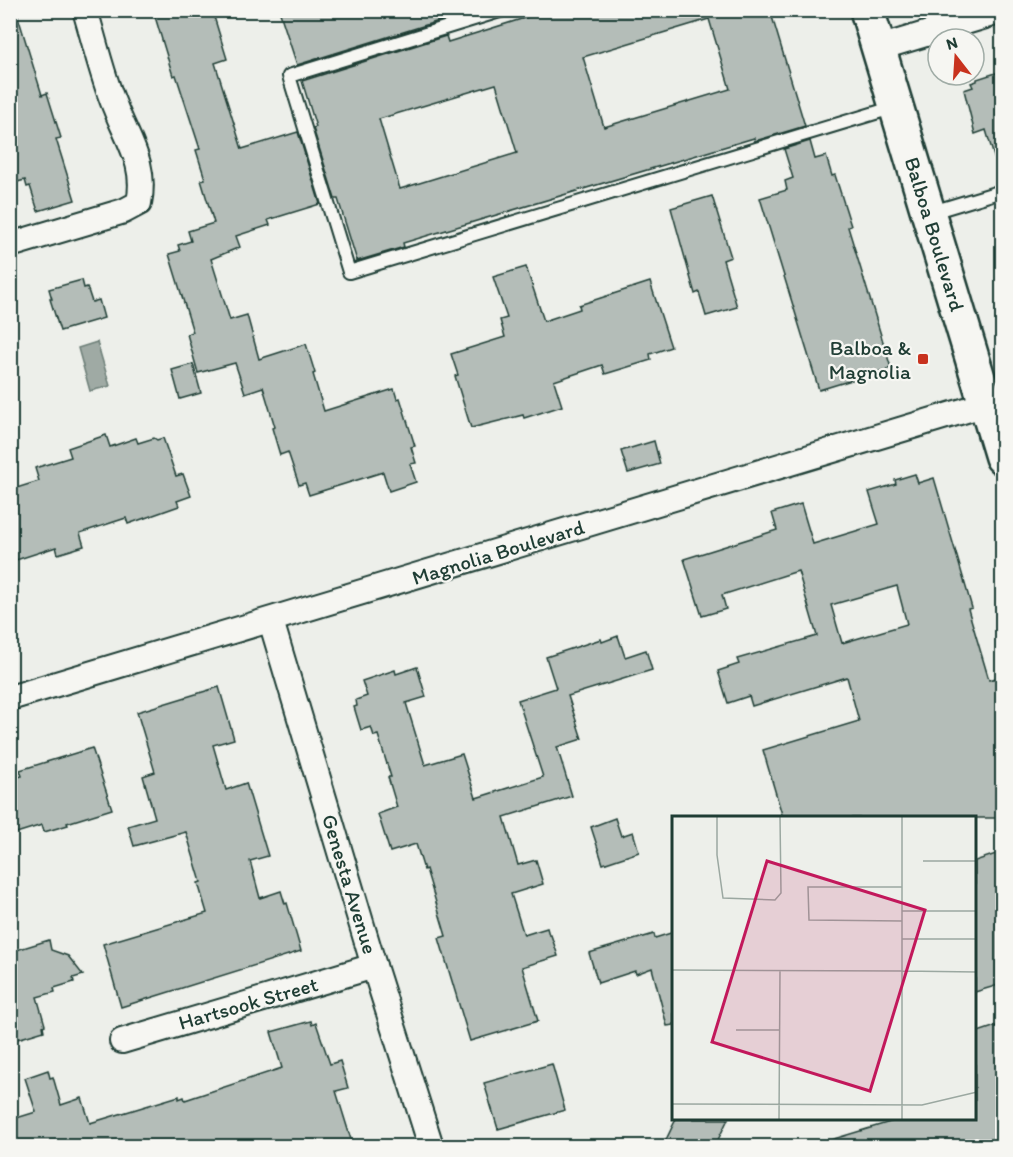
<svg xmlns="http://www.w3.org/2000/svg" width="1013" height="1157" viewBox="0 0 1013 1157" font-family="Itim,sans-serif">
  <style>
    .water { fill: #9faaa4; stroke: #6c7e77; stroke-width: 1.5 }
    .building { fill: #b4bdb8; stroke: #1f3d34; stroke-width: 1.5; fill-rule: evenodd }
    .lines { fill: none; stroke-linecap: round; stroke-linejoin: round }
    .lane-casing { stroke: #1f3d34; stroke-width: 16 }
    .street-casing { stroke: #1f3d34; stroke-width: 28 }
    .primary-casing { stroke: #1f3d34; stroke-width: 38 }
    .lane { stroke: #f6f6f2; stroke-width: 12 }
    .street { stroke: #f6f6f2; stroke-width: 24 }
    .primary { stroke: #f6f6f2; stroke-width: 33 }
    .poi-dot { fill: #c8321e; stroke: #f6f6f2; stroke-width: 2 }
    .labels { text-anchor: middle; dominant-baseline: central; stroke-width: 4.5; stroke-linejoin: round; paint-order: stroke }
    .street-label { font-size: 21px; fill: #1f3d34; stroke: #f6f6f2 }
    .poi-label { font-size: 21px; fill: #1f3d34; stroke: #f6f6f2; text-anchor: end }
    .inset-road { fill: none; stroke: #9ba8a1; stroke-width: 1.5 }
    .view { fill: #c2185b; fill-opacity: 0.15; stroke: #c2185b; stroke-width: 3 }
    .inset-edge { fill: none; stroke: #1f3d34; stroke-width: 3 }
  </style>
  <rect width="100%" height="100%" fill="#edefea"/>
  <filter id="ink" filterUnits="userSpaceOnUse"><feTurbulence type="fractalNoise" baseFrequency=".0167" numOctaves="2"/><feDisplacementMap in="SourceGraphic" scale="12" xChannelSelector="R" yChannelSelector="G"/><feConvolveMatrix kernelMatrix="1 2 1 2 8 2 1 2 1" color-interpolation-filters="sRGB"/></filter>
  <g filter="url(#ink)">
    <polygon class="water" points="97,342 110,386 90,391 78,348"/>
    <g class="building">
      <polygon points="10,10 16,10 42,95 47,93 61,138 56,139 75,200 38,211 30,186 27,187 25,180 10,184"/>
      <polygon points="153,10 212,10 227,59 215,63 242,149 298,132 320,204 268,220 270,225 236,236 240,247 211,259 230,320 247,315 259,359 306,344 315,373 313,374 324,411 394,389 397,399 400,398 415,446 411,447 416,463 410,464 416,482 389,491 383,472 309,495 305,483 299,485 288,452 280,455 272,428 275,427 263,387 245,393 235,363 198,373 187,334 193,332 169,254 180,251 178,245 191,241 188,231 214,223 201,180 205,179 196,150 200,149 176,75 173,76"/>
      <polygon points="279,10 439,10 442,20 297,65"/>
      <path d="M550,10H770L805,126L755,141L754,138L443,231L403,243L404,247L357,261L338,199H335L313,128L316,127L302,81L446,36L448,42ZM709,19L730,89L604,127L583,57ZM496,84L517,153L400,189L379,119Z"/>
      <polygon points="1002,71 1002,169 998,170 986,130 975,134 964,90 973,87 971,83 977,81 977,79"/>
      <polygon points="810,141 815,159 826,156 832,176 835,175 851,226 848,227 891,368 819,390 760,198 787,190 785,181 793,178 784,149"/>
      <polygon points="712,196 731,257 723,260 737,307 706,316 699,292 695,294 671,208"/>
      <polygon points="526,267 544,321 580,309 579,305 650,282 671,347 650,354 651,360 605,374 602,365 554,381 562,406 524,418 523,415 471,428 455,376 458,375 451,354 505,337 500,320 507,318 493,277"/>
      <polygon points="82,280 84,288 87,287 92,302 99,300 104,318 60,331 50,299 52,299 49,289"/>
      <polygon points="193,364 201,393 180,399 172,370"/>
      <polygon points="106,435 110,447 136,438 138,443 154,438 157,440 163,438 176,476 183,474 191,496 177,501 179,506 128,524 126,518 80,533 84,546 58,554 56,547 10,562 10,490 39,481 35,468 71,457 68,448"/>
      <polygon points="654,441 660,464 628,473 621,451"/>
      <path d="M915,474L918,483L934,478L972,608L968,609L989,680L996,678L1002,700V818H783L763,750L859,721L847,677L752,706L749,696L728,703L718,671L739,664L737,659L817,636L798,571L722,595L726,609L702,616L684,559L777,530L772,513L801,504L813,544L879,524L869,492L896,484L895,480ZM897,586L907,624L842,643L831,605Z"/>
      <polygon points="618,636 625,657 646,650 652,670 568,696 582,739 557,747 572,796 504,817 518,865 536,860 543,884 511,894 524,935 547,928 549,935 551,935 558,956 522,967 538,1021 470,1041 439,938 446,936 426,869 424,870 416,844 390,852 378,814 397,807 388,777 391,777 378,735 374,736 371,727 361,730 354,707 357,706 356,700 367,696 362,681 395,670 396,674 417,667 426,697 406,703 425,765 462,754 476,798 543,777 518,700 556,688 546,657 601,639 602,642"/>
      <polygon points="219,687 234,739 213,745 226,790 246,783 268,856 250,861 260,898 281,891 285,904 287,903 301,951 121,1007 103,944 207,913 198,883 201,882 186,832 134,846 128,826 155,818 143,776 155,772 137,712"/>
      <polygon points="92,748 112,809 67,823 68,825 44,832 42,825 10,835 10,779 22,776 20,770"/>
      <polygon points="615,818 621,836 633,832 639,852 603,864 591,827"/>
      <polygon points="1002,852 1002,984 975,992 975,861"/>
      <polygon points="674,932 674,1025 667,1026 652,968 636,974 635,971 598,983 589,953 654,934 655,938"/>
      <polygon points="49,940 51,950 68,956 83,975 73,978 74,982 54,988 55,992 37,997 45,1025 43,1026 44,1031 14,1040 10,1030 10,952"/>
      <polygon points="311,1021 312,1025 316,1023 330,1064 340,1061 348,1088 336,1091 353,1146 10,1146 10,1120 36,1112 25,1078 48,1070 50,1078 53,1077 61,1105 82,1098 90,1123 179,1096 179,1099 184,1097 185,1100 282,1068 271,1032"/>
      <polygon points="1002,1024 1002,1146 827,1146 827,1141 900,1119 975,1119 975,1033"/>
      <polygon points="552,1064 565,1110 498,1129 484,1083"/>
      <polygon points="676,1119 728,1119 715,1146 663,1146"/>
    </g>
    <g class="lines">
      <defs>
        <g id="lane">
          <polyline points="503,10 289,76 349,272 895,107"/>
          <polyline points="929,213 1002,191"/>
        </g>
        <g id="street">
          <polyline points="879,48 1002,11"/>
          <path d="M10,245L124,211L139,203C147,165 128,141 115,107C102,76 95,43 85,10"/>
          <polyline points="271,621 374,966 431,1146"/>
          <polyline points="10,698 986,404"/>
          <polyline points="122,1041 374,966"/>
        </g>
        <polyline id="primary" points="867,10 1002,457"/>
      </defs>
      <use href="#lane" class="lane-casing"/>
      <use href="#street" class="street-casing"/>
      <use href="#primary" class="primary-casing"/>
      <use href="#lane" class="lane"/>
      <use href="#street" class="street"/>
      <use href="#primary" class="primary"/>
    </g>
  </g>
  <rect class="poi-dot" x="917" y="353" width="12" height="12" rx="3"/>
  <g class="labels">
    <g class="street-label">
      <text transform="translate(935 234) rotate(73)">Balboa Boulevard</text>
      <text transform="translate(498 552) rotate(-17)">Magnolia Boulevard</text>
      <text transform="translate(350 884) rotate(73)">Genesta Avenue</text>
      <text transform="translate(248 1003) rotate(-16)">Hartsook Street</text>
    </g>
    <g class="poi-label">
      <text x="911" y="347">Balboa &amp;<tspan x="911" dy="24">Magnolia</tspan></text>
    </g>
  </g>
  <g transform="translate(672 816)">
    <rect width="304" height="304" fill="#edefea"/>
    <path class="inset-road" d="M45,1V39L51,82L103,84L109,77L108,1M230,1V304M251,45H305M230,71H136L137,104L230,105M230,95H305M230,123H305M0,154L230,155M230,155L305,156M64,214H107M0,288L250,289L305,276M107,304L108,155"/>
    <path class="view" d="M95,45L253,94L198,275L40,226Z"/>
    <rect width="304" height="304" class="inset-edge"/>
  </g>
  <rect width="1013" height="1157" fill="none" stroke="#f6f6f2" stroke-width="36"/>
  <rect x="18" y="18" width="977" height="1121" fill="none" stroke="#1f3d34" stroke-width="2" filter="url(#ink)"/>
  <g transform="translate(956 57) rotate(343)"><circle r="28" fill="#f6f6f2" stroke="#a0aca6" stroke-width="1.5"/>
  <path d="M0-4.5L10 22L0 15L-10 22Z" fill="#c8321e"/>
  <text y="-9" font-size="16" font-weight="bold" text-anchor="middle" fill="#1f3d34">N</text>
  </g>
</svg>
